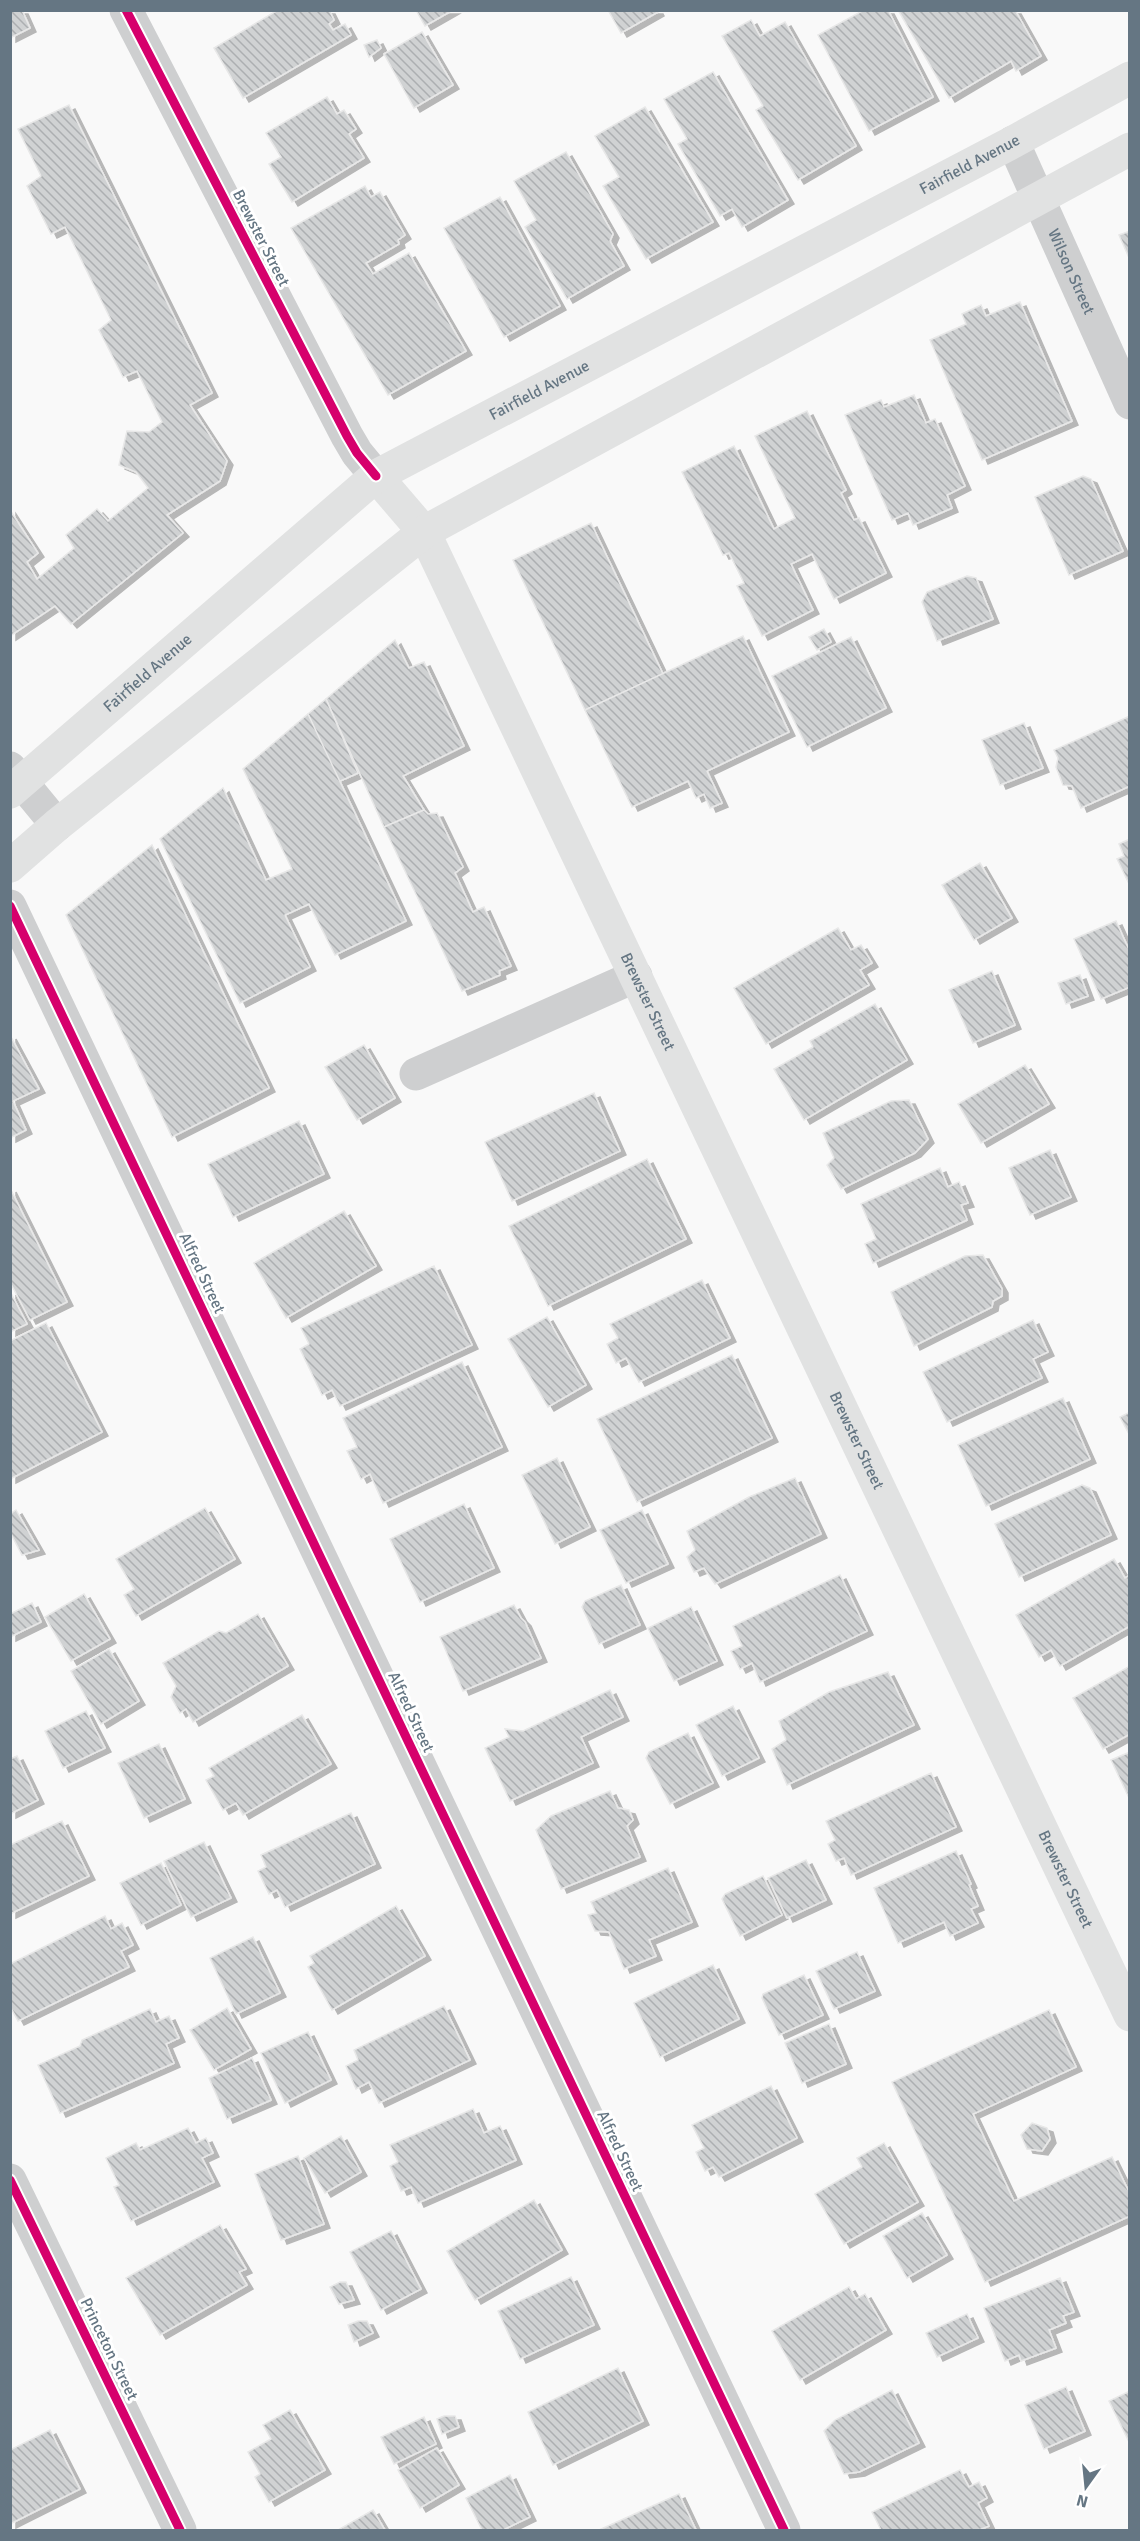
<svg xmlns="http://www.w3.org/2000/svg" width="1140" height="2541" viewBox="0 0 1140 2541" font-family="Signika,sans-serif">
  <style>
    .building { fill: url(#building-back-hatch); stroke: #e8e8e8; stroke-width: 1.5; filter: url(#shadow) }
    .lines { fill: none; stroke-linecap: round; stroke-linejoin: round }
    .minor { stroke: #cecfd0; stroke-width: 33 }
    .major { stroke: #e1e2e2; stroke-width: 33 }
    .cycleway-casing { stroke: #fff; stroke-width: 13 }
    .cycleway { stroke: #d6006c; stroke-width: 9 }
    .labels { text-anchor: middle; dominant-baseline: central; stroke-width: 6; stroke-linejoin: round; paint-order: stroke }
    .street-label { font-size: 16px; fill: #657683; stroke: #fff }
  </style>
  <defs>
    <pattern id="building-back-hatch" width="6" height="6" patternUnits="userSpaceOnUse" patternTransform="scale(1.5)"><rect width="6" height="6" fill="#d0d2d3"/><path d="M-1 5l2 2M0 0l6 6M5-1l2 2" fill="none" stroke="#acafb1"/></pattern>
    <filter id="shadow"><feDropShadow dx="6" dy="4" stdDeviation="0" flood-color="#0004"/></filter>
  </defs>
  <rect width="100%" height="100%" fill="#f9f9f9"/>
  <g class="building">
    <polygon points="10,10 22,10 30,28 10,38"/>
    <polygon points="278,10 329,10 334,20 329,24 333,30 345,24 351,35 243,98 214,48"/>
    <polygon points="416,10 453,10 425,26"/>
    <polygon points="608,10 657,10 658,12 621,33"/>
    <polygon points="864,10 888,10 933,97 869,131 818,35"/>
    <polygon points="898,10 1015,10 1041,56 1016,71 1011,61 949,98"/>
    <polygon points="751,20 760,36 785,22 856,146 798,180 756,110 763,106 722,36"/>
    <polygon points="422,32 453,85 414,108 384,54"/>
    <polygon points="377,40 381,48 369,57 364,45"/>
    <polygon points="713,72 788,200 742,227 732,209 720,216 678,144 687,139 664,99"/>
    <polygon points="327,97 337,114 344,110 356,129 349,134 364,158 292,202 269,164 281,157 266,133"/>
    <polygon points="69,105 212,393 190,405 227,461 220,481 167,515 183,533 71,624 55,606 10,636 10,510 38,553 27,562 37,579 74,548 66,535 97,509 108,521 148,488 136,472 119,465 127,431 149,432 162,422 137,371 123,377 99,330 111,320 65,227 51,234 27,186 41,176 18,129"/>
    <polygon points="645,107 713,222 646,259 603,186 619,177 595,136"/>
    <polygon points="566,152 613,234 610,241 624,266 567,299 525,227 536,220 514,181"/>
    <polygon points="365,186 371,197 380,192 405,235 398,240 399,244 366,263 373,274 409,253 466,351 388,395 291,228"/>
    <polygon points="500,197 560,306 504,337 444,228"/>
    <polygon points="1130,231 1130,260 1119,235"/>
    <polygon points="1020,302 1072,421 982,460 930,340 966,324 962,314 981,305 986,316"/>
    <polygon points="914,395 926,423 935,419 965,486 947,495 952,508 913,525 908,513 892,520 845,415 881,400 884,407"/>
    <polygon points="807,411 846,490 841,493 854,520 859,518 886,573 834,599 812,554 791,564 813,610 762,636 737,586 744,583 729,553 723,555 682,472 734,446 774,529 795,518 755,436"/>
    <polygon points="1083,476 1091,479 1123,551 1069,575 1035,497"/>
    <polygon points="591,523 663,674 585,710 513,560"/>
    <polygon points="967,576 976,578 993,619 937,641 922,602 927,592"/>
    <polygon points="824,629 831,642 817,650 809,637"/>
    <polygon points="743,636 789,732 707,771 722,803 710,808 704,794 696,798 688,781 632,807 585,710"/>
    <polygon points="851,637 886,708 807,747 772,676"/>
    <polygon points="395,640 409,668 424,662 464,746 403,776 424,810 384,827 326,699"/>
    <polygon points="326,699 358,773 338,782 308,714"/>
    <polygon points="308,714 406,921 335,955 309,904 285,915 310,967 240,1003 160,839 223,788 266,880 292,869 243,769"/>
    <polygon points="1130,716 1130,786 1081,808 1072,786 1063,785 1056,767 1058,758 1054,750"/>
    <polygon points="1024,723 1043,768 1000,785 982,740"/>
    <polygon points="424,810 428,814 437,813 463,867 455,873 473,912 484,907 511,966 499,971 500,975 462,991 384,827"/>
    <polygon points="1130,839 1130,886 1117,859 1124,856 1119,844"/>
    <polygon points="152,845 269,1088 172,1137 66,915"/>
    <polygon points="980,863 1012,918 974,940 942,885"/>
    <polygon points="1116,921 1130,952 1130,987 1101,999 1074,939"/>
    <polygon points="838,928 851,950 861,945 872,963 860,970 869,985 766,1044 734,988"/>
    <polygon points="992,971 1015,1025 973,1043 949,990"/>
    <polygon points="1080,975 1088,996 1066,1004 1058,983"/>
    <polygon points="875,1004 907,1060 804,1120 774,1069 813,1047 810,1041"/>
    <polygon points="10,1035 39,1089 13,1101 26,1130 10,1138"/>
    <polygon points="364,1045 395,1098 357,1120 325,1067"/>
    <polygon points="1025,1065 1049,1104 981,1143 958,1104"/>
    <polygon points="594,1093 620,1151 512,1201 485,1142"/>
    <polygon points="909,1100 928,1139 915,1153 841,1189 827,1165 834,1158 823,1133 891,1101"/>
    <polygon points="299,1121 324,1174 233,1217 208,1164"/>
    <polygon points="1050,1150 1071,1197 1030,1215 1009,1168"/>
    <polygon points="647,1159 686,1239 548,1306 509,1226"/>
    <polygon points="940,1168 948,1187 959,1182 968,1203 961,1205 967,1220 873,1263 865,1244 876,1239 861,1204"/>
    <polygon points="10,1188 67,1302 30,1320 10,1282"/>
    <polygon points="344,1211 376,1266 286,1318 254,1263"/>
    <polygon points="983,1255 1002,1289 1002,1296 993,1301 992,1307 914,1346 891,1292 965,1256"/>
    <polygon points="434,1266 472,1345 340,1406 332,1390 322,1395 300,1349 309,1344 301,1328"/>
    <polygon points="702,1280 730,1338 639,1382 626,1358 616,1363 607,1344 618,1338 610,1324"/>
    <polygon points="10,1291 27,1324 10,1332"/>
    <polygon points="547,1317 586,1385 548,1407 508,1339"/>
    <polygon points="1033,1320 1048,1352 1033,1359 1042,1378 947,1422 923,1372"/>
    <polygon points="46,1323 102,1432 10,1479 10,1341"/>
    <polygon points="732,1355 772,1438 637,1502 597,1419"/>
    <polygon points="462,1362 502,1447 383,1503 370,1474 361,1479 347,1451 357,1447 343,1418"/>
    <polygon points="1063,1398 1090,1459 986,1506 958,1445"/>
    <polygon points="1130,1412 1130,1436 1120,1417"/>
    <polygon points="557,1458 590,1527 555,1544 522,1475"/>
    <polygon points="795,1478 821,1534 715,1584 704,1568 694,1572 687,1557 695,1550 687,1531 749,1497"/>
    <polygon points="1082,1485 1090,1488 1111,1535 1019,1577 995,1524"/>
    <polygon points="464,1504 494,1568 420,1602 390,1539"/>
    <polygon points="205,1508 235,1559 136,1616 124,1595 134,1589 116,1559"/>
    <polygon points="16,1510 39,1550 22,1555 10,1532 10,1514"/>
    <polygon points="642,1510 668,1564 626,1583 600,1530"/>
    <polygon points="1114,1559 1125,1578 1130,1575 1130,1626 1060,1666 1051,1650 1039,1657 1016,1615"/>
    <polygon points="840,1575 867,1631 760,1682 752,1663 740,1669 731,1651 742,1646 733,1626"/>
    <polygon points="621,1585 640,1625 599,1644 582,1607 585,1601"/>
    <polygon points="84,1594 110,1639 71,1661 45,1617"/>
    <polygon points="32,1603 41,1622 10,1637 10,1614"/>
    <polygon points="514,1605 521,1618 525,1622 541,1658 463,1691 440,1637"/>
    <polygon points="691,1607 717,1661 674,1681 648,1628"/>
    <polygon points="258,1614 288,1666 193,1722 186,1709 180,1713 171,1697 176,1686 163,1663 219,1631 226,1633"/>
    <polygon points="109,1649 139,1701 101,1724 71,1671"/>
    <polygon points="1130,1666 1130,1734 1103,1749 1073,1698"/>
    <polygon points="888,1672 914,1725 787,1785 772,1749 786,1740 779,1721 829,1692"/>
    <polygon points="610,1690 623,1717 581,1737 593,1763 510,1801 485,1748 509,1737 505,1729 523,1731"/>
    <polygon points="733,1706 759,1758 722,1776 696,1725"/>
    <polygon points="86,1711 105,1748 63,1768 45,1731"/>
    <polygon points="302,1715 331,1764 243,1815 236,1803 223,1810 206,1780 214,1776 209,1768"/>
    <polygon points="688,1733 713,1783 670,1804 646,1758 649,1752"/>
    <polygon points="159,1744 185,1799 144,1818 118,1763"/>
    <polygon points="1130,1752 1130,1800 1111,1760"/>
    <polygon points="17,1756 38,1800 10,1814 10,1759"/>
    <polygon points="931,1773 956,1827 851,1875 844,1858 836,1861 828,1844 835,1840 826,1821"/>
    <polygon points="610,1791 618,1808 629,1810 633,1820 627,1826 640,1857 561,1889 536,1830 551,1816"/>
    <polygon points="351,1813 375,1864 285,1907 277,1890 269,1894 258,1871 266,1867 261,1855"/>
    <polygon points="62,1821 89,1876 10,1914 10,1845"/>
    <polygon points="204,1842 231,1898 191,1917 164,1861"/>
    <polygon points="956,1851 971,1884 969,1885 978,1906 971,1909 978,1923 950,1936 944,1922 898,1943 874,1888"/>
    <polygon points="806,1860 826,1900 787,1918 768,1878"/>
    <polygon points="161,1863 181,1905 141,1925 120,1883"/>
    <polygon points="668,1868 692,1922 649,1940 656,1956 624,1969 609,1932 595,1931 588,1915 596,1913 591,1902"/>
    <polygon points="763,1876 782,1915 740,1936 722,1899 725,1894"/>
    <polygon points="396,1906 425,1956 332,2010 308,1967 314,1963 310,1956"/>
    <polygon points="105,1916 111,1929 122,1923 133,1945 121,1951 129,1967 18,2021 10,2006 10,1964"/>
    <polygon points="253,1937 280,1993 236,2014 210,1958"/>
    <polygon points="857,1952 875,1991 834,2009 816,1971"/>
    <polygon points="713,1965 739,2019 660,2057 634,2003"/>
    <polygon points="804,1975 823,2015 779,2035 762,1998 763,1994"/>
    <polygon points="444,2006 470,2060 379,2103 369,2082 356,2089 346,2066 358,2060 354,2050"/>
    <polygon points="227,2008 251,2049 214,2070 190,2030"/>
    <polygon points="150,2009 156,2022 169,2016 179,2038 166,2044 174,2063 60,2113 38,2065 80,2046 82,2040"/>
    <polygon points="1049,2010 1076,2067 973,2114 1014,2201 1112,2157 1130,2194 1130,2216 985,2282 892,2082"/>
    <polygon points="829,2024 846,2064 802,2083 785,2043"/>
    <polygon points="308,2032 331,2080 285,2103 261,2053"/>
    <polygon points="252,2058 271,2100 227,2119 209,2078"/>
    <polygon points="771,2086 797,2138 719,2177 713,2167 705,2171 696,2152 704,2148 692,2125"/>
    <polygon points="473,2109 484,2133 500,2126 516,2160 418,2203 411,2187 401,2191 390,2166 398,2162 390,2145"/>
    <polygon points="1032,2123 1047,2128 1050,2139 1042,2151 1027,2149 1021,2135"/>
    <polygon points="188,2128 196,2143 206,2138 213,2153 202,2158 214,2182 131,2221 114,2187 119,2185 106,2158 136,2143 140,2150"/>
    <polygon points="341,2136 361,2172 325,2193 304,2158"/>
    <polygon points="884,2143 918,2202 844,2244 815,2194 862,2167 857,2158"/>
    <polygon points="298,2156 324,2224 281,2240 255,2174"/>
    <polygon points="534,2200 562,2250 475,2300 447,2251"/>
    <polygon points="922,2213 947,2255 907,2278 883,2236"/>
    <polygon points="220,2225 246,2269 239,2272 247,2285 160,2335 126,2278"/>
    <polygon points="391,2231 421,2289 381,2310 350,2252"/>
    <polygon points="571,2277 594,2325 520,2359 498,2311"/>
    <polygon points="1060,2278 1074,2312 1063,2316 1066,2323 1049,2330 1056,2348 1021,2361 1019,2355 1005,2361 984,2308"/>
    <polygon points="340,2282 346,2282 354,2300 339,2304 330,2287"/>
    <polygon points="849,2287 856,2299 865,2294 886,2330 800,2380 772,2331"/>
    <polygon points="967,2314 978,2338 937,2357 926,2333"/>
    <polygon points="358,2321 367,2321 373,2333 354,2342 348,2325"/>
    <polygon points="618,2368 643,2421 553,2465 528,2412"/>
    <polygon points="1066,2387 1085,2431 1044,2449 1025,2405"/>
    <polygon points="892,2390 919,2443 859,2472 844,2474 824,2431 835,2420"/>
    <polygon points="1130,2391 1130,2444 1109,2401"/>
    <polygon points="290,2410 325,2470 269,2502 255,2477 260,2474 248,2452 271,2439 263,2425"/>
    <polygon points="444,2416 455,2416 459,2427 442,2434 437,2419"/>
    <polygon points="424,2417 436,2444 394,2464 381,2437"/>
    <polygon points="50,2430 80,2489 10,2524 10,2450"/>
    <polygon points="437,2448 459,2485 420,2508 398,2470"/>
    <polygon points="960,2470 969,2487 979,2482 987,2498 978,2503 989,2526 979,2530 881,2530 872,2512"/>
    <polygon points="510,2475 530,2517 503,2530 482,2530 466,2498"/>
    <polygon points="679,2494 696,2530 599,2530"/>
    <polygon points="373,2510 385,2530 338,2530"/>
  </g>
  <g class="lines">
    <g class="minor">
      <polyline points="126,10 347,436 357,453 376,476"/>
      <path id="s1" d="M1013,142L1130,403"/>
      <polyline points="10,768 57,825"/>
      <polyline points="10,906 784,2530"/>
      <polyline points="416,1074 636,976"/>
      <polyline points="10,2180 180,2530"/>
    </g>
    <g class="major">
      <path id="s2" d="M376,476L424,532L1130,2015"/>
      <path id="s3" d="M10,792L376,476L1013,142L1130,78"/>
      <polyline points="10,866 57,825 424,532 1130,149"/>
    </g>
    <defs>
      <g id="cycleway">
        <polyline points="126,10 347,436 357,453 376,476"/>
        <polyline points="10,906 784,2530"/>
        <polyline points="10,2180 180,2530"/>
      </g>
    </defs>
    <use href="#cycleway" class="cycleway-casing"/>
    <use href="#cycleway" class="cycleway"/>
  </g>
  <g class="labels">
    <g class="street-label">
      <text stroke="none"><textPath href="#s3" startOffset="1154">Fairfield Avenue</textPath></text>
      <text transform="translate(261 238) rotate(63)">Brewster Street</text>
      <text stroke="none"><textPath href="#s1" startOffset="142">Wilson Street</textPath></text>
      <text stroke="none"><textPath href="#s3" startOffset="668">Fairfield Avenue</textPath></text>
      <text stroke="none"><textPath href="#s3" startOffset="182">Fairfield Avenue</textPath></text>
      <text stroke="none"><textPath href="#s2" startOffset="594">Brewster Street</textPath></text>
      <text transform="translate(202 1273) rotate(65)">Alfred Street</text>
      <text stroke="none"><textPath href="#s2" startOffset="1080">Brewster Street</textPath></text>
      <text transform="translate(411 1712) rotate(65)">Alfred Street</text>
      <text stroke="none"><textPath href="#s2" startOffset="1566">Brewster Street</textPath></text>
      <text transform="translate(620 2151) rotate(65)">Alfred Street</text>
      <text transform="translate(109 2349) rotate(64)">Princeton Street</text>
    </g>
  </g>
  <rect width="1140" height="2541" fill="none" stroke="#657683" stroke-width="24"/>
  <g transform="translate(1086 2487) rotate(195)" stroke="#ffffff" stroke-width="4.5" paint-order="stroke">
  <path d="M0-4.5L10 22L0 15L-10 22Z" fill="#657683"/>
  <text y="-9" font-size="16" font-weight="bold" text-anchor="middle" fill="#657683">N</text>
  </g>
</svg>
